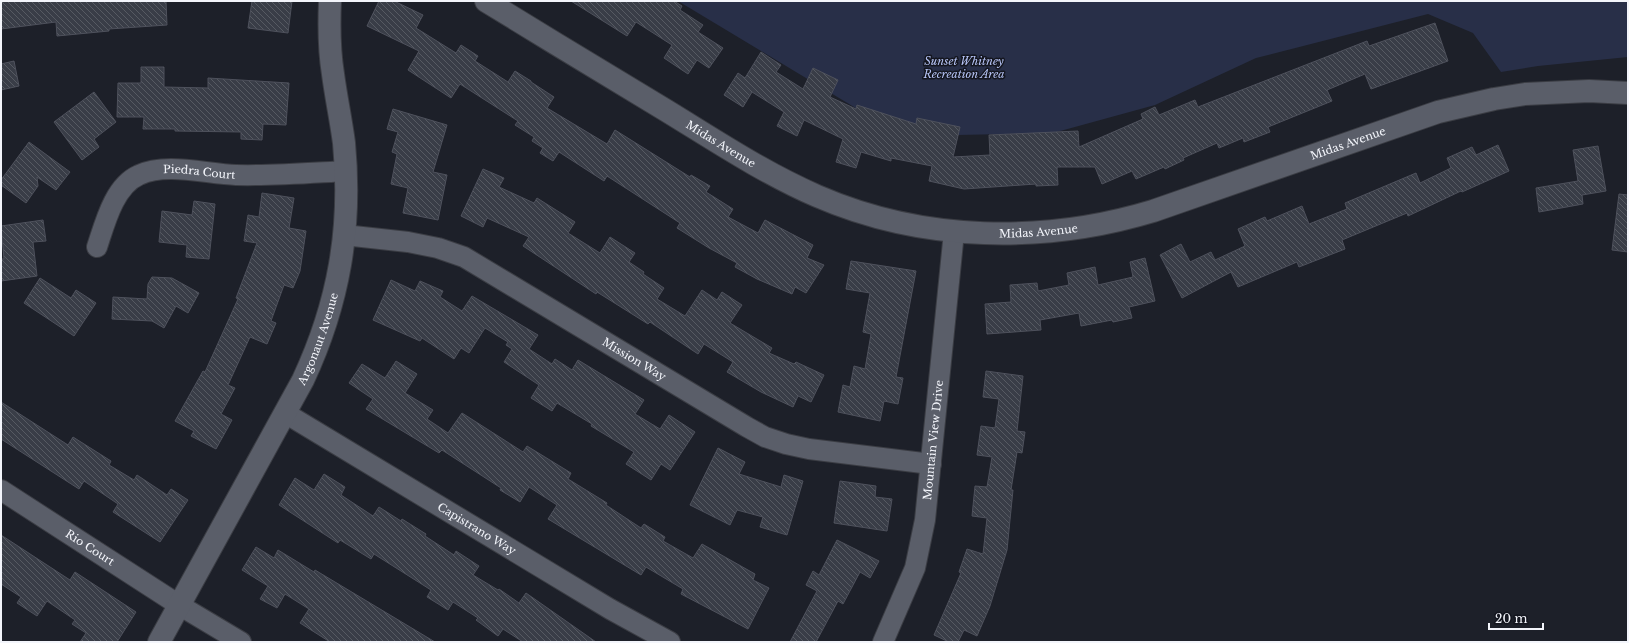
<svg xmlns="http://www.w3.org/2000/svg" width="1629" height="643" viewBox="0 0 1629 643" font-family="'Libre Baskerville',serif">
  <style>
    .green { fill: #282f48 }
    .building { fill: url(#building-back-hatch); stroke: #4e515c }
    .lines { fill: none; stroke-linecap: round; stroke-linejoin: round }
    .street-casing { stroke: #3b3d44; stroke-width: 22 }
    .secondary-casing { stroke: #3b3d44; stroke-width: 24 }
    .street { stroke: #5a5e69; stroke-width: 20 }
    .secondary { stroke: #5a5e69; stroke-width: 22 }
    .labels { text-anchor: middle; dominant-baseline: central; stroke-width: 3; stroke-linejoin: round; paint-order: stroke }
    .park-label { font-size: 11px; font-style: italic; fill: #b7c5f7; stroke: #14161f }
    .street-label { font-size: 11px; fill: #f3f5fb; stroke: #14161f }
  </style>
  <defs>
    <pattern id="building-back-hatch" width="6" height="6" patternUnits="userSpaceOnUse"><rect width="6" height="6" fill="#393d47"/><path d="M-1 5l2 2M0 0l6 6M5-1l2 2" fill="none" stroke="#565a62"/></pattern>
  </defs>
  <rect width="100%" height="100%" fill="#1d2029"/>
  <polygon class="green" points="678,1 1628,1 1628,57 1538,66 1501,72 1473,33 1428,14 1256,58 1155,105 1053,133 957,135 859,110"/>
  <g class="building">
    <polygon points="1,1 166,1 167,25 109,29 109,31 57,36 56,22 1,29"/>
    <polygon points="252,1 292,1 288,33 248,28"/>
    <polygon points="379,1 394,1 423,15 416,28 456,53 461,45 478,56 475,61 508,82 515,71 531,81 531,82 554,97 547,108 607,144 615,130 690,177 691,175 710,186 706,192 733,209 728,217 758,233 765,220 813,245 807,258 824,265 806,293 795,287 792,294 757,279 735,267 737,263 709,248 677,228 680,223 607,176 604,181 559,152 553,161 540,153 543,148 532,141 534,137 515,125 518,121 460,84 451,98 408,70 419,51 367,26"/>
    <polygon points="571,1 674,1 682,6 680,10 703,25 698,32 723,48 709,68 697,60 688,74 664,58 672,45 636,22 627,36"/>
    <polygon points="1435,23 1448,61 1371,89 1365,74 1327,90 1332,101 1268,127 1270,132 1244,142 1243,138 1219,148 1217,143 1183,158 1184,160 1165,169 1164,167 1136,179 1132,171 1102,184 1095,167 1057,167 1058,185 1036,186 1036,184 964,189 929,181 932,166 891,158 891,161 861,152 856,168 836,162 843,139 804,120 797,136 777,126 784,112 752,92 743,107 724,95 738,73 745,78 761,52 781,65 776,72 803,89 813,68 838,80 830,97 856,109 857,105 916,124 917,118 960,127 953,157 990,155 989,135 1078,131 1079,147 1143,119 1141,114 1155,107 1159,115 1195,100 1198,107 1367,41 1369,46"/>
    <polygon points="14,61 19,86 1,90 1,64"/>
    <polygon points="141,67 164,67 164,87 208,88 208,78 289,83 286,125 263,124 262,140 241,139 241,132 175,131 175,129 143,129 144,117 117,117 118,83 141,83"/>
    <polygon points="94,92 116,122 94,139 99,147 82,160 54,122"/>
    <polygon points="393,109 447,125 433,172 447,175 438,220 403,213 408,188 391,184 397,154 392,152 398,132 387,129"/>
    <polygon points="29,142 70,172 56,190 37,177 38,186 26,203 1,185 1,180"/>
    <polygon points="1498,145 1509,171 1462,192 1461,191 1408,216 1407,213 1342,240 1345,249 1299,267 1297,262 1238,287 1231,272 1182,298 1160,255 1181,244 1190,262 1211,252 1215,260 1245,246 1238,229 1265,217 1267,221 1302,206 1309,224 1347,209 1345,203 1416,173 1420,183 1451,168 1447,158 1472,147 1476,155"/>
    <polygon points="1598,146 1606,191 1582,195 1583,204 1539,212 1536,188 1578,181 1573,150"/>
    <polygon points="483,169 504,178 499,187 534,203 537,198 575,222 568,233 600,253 610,237 635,253 629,262 644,272 643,274 664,288 657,299 685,316 702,290 717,300 722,292 742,305 730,323 772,348 769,353 794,364 796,362 824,375 811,402 798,396 793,407 761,392 727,372 733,362 704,344 698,354 650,322 648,324 597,292 596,294 523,246 529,237 487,218 483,227 461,216"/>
    <polygon points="262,193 294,198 289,228 306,231 300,271 293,288 284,285 271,321 276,323 267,344 250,337 228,385 235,388 221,414 232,420 216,449 191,436 194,431 175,421 203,371 205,372 238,299 236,298 257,243 244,241 248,215 259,217"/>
    <polygon points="1619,194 1628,195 1628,252 1612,250"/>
    <polygon points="194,201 215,204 209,259 186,257 187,245 159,242 162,211 192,215"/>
    <polygon points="43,220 46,241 33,242 37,276 1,281 1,259 4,259 1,226"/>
    <polygon points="1145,258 1155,301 1129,307 1132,318 1113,322 1112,320 1081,326 1079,313 1040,320 1041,330 987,334 985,304 1011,302 1010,285 1037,283 1038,291 1069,285 1067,273 1095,267 1098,285 1133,277 1130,262"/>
    <polygon points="851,261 916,271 896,377 903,378 898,404 884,401 880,421 838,412 843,385 850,387 854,366 865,369 871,334 863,332 870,293 846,289"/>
    <polygon points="152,277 172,278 199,293 188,313 176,306 164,328 152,321 112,319 113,297 147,299 148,284"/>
    <polygon points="40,278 71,298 76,290 96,303 74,336 24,303"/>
    <polygon points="391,280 415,291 420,281 443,291 440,297 462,311 472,296 538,335 529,349 552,364 555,359 572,370 578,360 644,400 635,414 660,429 669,415 695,432 670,470 661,464 651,480 626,464 634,452 591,426 592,424 557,403 552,411 531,398 539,385 504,362 512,349 506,345 508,342 485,328 469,353 461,348 454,359 422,338 420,341 373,320"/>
    <polygon points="396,361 417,374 405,393 433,410 427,419 448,433 462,413 523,452 527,446 571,473 568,479 607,503 606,505 641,528 644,524 665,537 663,541 693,558 702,544 755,574 753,580 769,588 748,629 681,594 683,589 646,567 641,575 548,519 557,505 529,487 520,502 500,490 501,488 442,450 439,453 366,409 373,399 349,383 362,364 385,378"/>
    <polygon points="986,371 1023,376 1017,431 1025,432 1022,453 1017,452 1011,490 1013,490 1007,550 990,606 977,636 964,630 958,642 949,642 934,635 961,573 959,572 967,549 983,554 987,518 972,516 975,486 987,487 992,457 977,455 981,426 995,428 999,399 983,397"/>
    <polygon points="1,402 68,445 73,437 111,461 109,465 134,480 137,475 167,495 171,489 188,500 160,542 113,512 118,504 84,481 79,489 1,439"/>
    <polygon points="718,448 745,462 739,474 781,487 784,475 803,481 787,535 760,527 763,517 737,510 730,525 690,505"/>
    <polygon points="324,474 345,487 341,495 373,516 379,507 401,521 402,519 426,534 425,536 454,555 456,551 479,566 473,575 498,590 499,589 519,603 526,593 596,642 523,642 503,629 498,636 476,620 478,618 453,602 448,610 427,597 431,590 374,554 371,559 340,540 338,543 279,505 295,478 314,490"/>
    <polygon points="840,481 876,486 875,497 892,499 887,531 834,523"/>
    <polygon points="1,535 70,580 75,572 136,612 117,642 80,642 86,633 72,624 75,620 47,601 37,616 17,603 21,597 1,584"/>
    <polygon points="837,540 879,561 870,578 860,572 843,604 838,601 816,642 790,642 817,591 806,585 813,571 819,575"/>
    <polygon points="256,547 274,558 278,550 314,572 315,570 435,642 330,642 300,623 309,609 285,594 277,608 260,599 268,586 242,570"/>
  </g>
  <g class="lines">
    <defs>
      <g id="street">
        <path id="s1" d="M344,235L408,242L438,248L464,257L747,427L765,437L786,444L809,449L931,464"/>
        <path id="s2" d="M97,247C105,223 114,186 139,175C166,162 206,174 236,175C272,176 309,173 346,171"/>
        <path id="s3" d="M285,413L610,609L670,642"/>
        <path id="s4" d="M1,490L179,605L241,642"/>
        <path id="s5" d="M883,642L915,568L925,520L954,232"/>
      </g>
      <g id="secondary">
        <path id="s6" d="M486,1C546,38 607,75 667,111C716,141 764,173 817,196C923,242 1044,244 1153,211L1438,112L1494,99L1525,94L1589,91L1628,93"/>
        <path id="s7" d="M159,642L303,380C339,303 352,228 344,143C341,120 336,97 333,74C329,50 329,25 330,1"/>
      </g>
    </defs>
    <use href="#street" class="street-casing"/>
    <use href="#secondary" class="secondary-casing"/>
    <use href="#street" class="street"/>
    <use href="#secondary" class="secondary"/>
  </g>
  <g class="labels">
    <g class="park-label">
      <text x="964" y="61">Sunset Whitney<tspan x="964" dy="13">Recreation Area</tspan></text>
    </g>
    <g class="street-label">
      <text stroke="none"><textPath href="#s6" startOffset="934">Midas Avenue</textPath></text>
      <text stroke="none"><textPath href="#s6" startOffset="275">Midas Avenue</textPath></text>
      <text stroke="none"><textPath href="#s2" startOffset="147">Piedra Court</textPath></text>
      <text stroke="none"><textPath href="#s6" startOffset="611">Midas Avenue</textPath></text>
      <text stroke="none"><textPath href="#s7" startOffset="343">Argonaut Avenue</textPath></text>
      <text stroke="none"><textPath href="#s1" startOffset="321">Mission Way</textPath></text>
      <text stroke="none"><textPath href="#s5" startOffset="210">Mountain View Drive</textPath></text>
      <text stroke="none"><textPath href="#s3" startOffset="224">Capistrano Way</textPath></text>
      <text stroke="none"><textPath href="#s4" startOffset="106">Rio Court</textPath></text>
    </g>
  </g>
  <rect width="1629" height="643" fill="none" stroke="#f3f5fb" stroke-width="4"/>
  <path d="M1489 623v6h54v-6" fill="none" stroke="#f3f5fb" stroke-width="2"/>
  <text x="1495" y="623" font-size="12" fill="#f3f5fb" stroke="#14161f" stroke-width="3" paint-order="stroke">20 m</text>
</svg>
